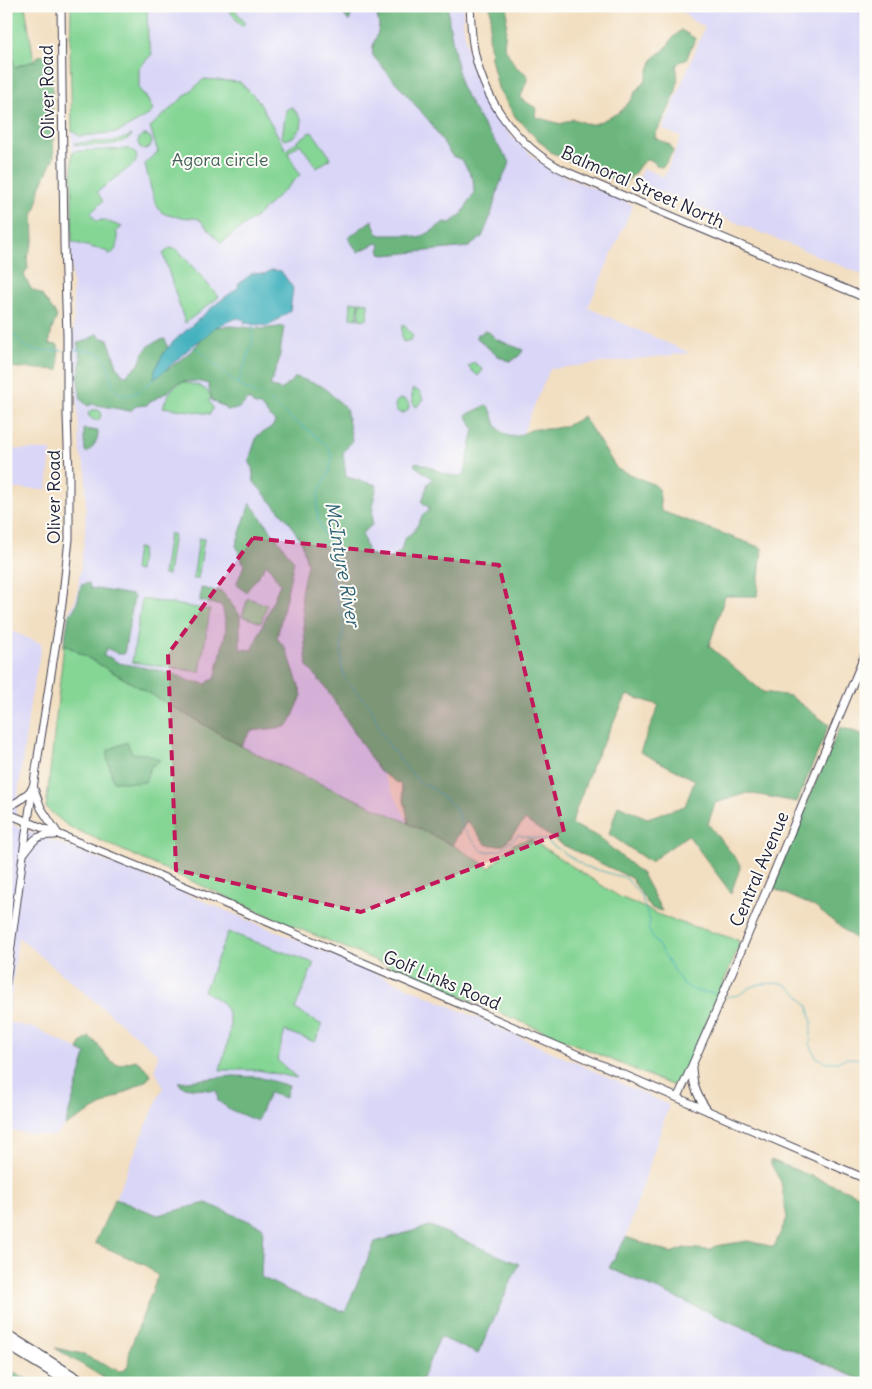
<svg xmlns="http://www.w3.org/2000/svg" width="872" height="1389" viewBox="0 0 872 1389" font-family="Delius,sans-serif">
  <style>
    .built { fill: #d9d6f7 }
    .green { fill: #85d595; stroke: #547c68 }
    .forest { fill: #6cb67e; stroke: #476c5c }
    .water { fill: #41b0bd; stroke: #32697c }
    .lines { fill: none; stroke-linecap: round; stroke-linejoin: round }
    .stream { stroke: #41b0bd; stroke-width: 1 }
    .secondary-casing { stroke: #413e4f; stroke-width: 9 }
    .highway-casing { stroke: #413e4f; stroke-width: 11 }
    .secondary { stroke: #fff; stroke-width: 7 }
    .highway { stroke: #fff; stroke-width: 9 }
    .marked { fill: #c2185b; fill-opacity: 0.2; stroke: #c2185b; stroke-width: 4; stroke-dasharray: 10 6; stroke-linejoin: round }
    .labels { text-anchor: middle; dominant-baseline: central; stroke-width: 4; stroke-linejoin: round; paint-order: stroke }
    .street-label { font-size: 18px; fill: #22223b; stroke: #fdfcf7 }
    .park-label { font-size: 18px; fill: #45615a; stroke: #fdfcf7 }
    .water-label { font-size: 19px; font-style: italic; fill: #306276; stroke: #fdfcf7 }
  </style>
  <rect width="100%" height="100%" fill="#fdfcf7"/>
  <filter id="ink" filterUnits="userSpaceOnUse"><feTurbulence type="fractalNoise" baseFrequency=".02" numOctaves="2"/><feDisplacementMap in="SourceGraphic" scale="10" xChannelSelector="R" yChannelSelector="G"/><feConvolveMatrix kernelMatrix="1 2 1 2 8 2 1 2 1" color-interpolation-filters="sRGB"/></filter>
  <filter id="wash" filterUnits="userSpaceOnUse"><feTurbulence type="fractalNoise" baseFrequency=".0096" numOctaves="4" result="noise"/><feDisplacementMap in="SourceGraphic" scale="20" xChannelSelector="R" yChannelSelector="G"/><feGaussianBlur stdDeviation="1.12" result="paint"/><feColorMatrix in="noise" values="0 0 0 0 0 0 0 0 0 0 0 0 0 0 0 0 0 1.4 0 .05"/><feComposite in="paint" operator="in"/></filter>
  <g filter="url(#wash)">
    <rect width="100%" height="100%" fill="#f2dec0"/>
    <g class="built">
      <polygon points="71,6 463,6 463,24 470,63 479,89 493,114 512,137 537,160 562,175 633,205 588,308 690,353 550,369 521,437 377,762 409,824 270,762 241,746 63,643 68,613 74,604 77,595 85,534 86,492 86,471 80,453 73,333 74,320 71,253 72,131 70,24"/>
      <polygon points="677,6 866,6 866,276 638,182 643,168 664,177 681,137 663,129 705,27 691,20"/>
      <polygon points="6,449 51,450 47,489 6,489"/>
      <polygon points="6,629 42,644 30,703 14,826 143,876 366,969 466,1013 669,1105 626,1237 609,1268 866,1383 420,1383 440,1337 478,1354 375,1242 345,1313 291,1292 261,1277 206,1203 158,1215 115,1199 163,1087 155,1070 158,1054 18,937 8,1022 37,1029 87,1054 65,1126 54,1136 25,1133 6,1129"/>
    </g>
    <g class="green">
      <polygon points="6,6 25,6 34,61 14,67 12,32"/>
      <polygon points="71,6 147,6 148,39 152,54 139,68 139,89 146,97 153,110 150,114 119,132 82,136 79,136 72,131 70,50"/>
      <polygon points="226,6 232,6 245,23 241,26"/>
      <path d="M204,79L240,82L258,100L286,150L310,132L313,133L331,158L317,168L300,144L288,153L300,175L256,217L221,243L199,219C189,217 172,218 163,213C154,209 148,175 145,164L147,161L158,152L150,127Z"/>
      <polygon points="291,107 293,108 302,120 301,128 293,137 285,140 282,138 286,110"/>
      <circle cx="145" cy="142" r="7"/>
      <path d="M132,135V136C117,148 94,145 76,145L74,144L75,143L116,141Z"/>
      <path d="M129,149C136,151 139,156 135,163L97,192L103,201L91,213L96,221L103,220L122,227L116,232C120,239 117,252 109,255V252L72,242V153L76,151Z"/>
      <polygon points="170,248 178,250 219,297 185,323 163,254"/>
      <polygon points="351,302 359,302 357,319 350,318"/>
      <polygon points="360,302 368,303 367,320 359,319"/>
      <path d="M403,324L413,336L411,340L403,342C401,339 401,329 403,324Z"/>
      <polygon points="474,362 483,370 478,376 468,367"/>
      <path d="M183,382C195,385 203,384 211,396L209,401L213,408L210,414L163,407C167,397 171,386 183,382Z"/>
      <polygon points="414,389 420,392 423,400 417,407 415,406 412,400 412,390"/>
      <circle cx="402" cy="406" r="7"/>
      <path d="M92,410H99L101,412V415L99,420C94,421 90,419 88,414L89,412Z"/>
      <polygon points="169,534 174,534 168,575 163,575"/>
      <polygon points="199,538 204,539 198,579 193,579"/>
      <polygon points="137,548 142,549 139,571 134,570"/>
      <polygon points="248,598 267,605 261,623 242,616"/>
      <polygon points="142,599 210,610 200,672 132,662"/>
      <path d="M64,644L241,746C309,782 383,808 451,844C464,852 477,860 490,868L513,844L530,839L618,896L669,919L738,940L739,944L737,951L692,1055L678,1083L671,1085L418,978L281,921L68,826L46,808Z"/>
      <path d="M228,932L314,963L295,1009L322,1025L315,1042L285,1031L277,1060L297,1078L258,1070H220C225,1050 239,1019 221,1002C216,998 210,995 204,991Z"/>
    </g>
    <g class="forest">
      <polygon points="338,6 354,6 349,22"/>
      <path d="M374,6H448L449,23L461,87L483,125L510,162L499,186L491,215L482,237L469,247L385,255L381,254L379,250L381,246L378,243L372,245L358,252L348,238L372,220L377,233L381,235H408L419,238L432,231L444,222L450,223L461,215L474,193L473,179L462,160L452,156L430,122L373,56C370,45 378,37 379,27C379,20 376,13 374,6Z"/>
      <path d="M490,6H508L504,47L516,67L525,73L528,77L527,80L521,96V99L536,108L535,117L561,124L573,119L587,124H595L620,112L632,99L635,93L645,81L653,59L665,49L673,38L681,30L696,39L691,48L686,60L681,61L676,66C682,86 670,107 661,124C659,129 655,132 655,138L670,145L673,151L665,164L662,167L657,166L653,161L646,160L640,165L634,174L626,182L622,183L612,179L602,171L581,166L562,158L551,152L530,132L526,126L516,118L498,88L491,58L489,33L491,14Z"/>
      <polygon points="6,10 12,32 14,67 34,61 38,56 53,54 52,119 54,157 39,190 38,201 33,216 34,239 27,258 28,268 24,275 31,289 41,294 57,316 52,329 49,344 58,345 59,370 6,367"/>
      <path d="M231,326L264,329L284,326L279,360L270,386L281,390L296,377L322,386L346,408L352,440L343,453L346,477L377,485L373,503L372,525L362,533L368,553L386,560L394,557L401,551L404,539L414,531L424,513L428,512L429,508L422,502L428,483L433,479L415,466L414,464L416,462C426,464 434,470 443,473C450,476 457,476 464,476L474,429L466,415L487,405C497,415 490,425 505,434C516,441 524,431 535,429C538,428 543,430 546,429C559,429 573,424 583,416L617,469L655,485L659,489L661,511L762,548L757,596H725L709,646L763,692L790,696L829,725L797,802L748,793L715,803L708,824L741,865L731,893L688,835L650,862L609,834L618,805L647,818L685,806L695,780L640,752L659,705L627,695L592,765L571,824L597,836L642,874L662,911L651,908L631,878L563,845L525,820L504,845H487L467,821L452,845L409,824L401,785L379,771L326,688L307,666L301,593L307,564L302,543L290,523L254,482L252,467L249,460L257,436L273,426L275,422L260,406L253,404L249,399C242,406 238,411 227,410L225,407L212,401L208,384C202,381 183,380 176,384C173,386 170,390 167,392C161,396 155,399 149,402L147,405L136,406L130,411L92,404L88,406L81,400L78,382L81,358L77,343C85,342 90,339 97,333L101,338L108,339L117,366L124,376H126L128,373L139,365C144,349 148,343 165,339L167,346V370L190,352L214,327Z"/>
      <path d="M484,330L490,333L496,339L523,350C520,356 517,358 511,361C499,360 485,345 476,337L478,334H481Z"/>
      <path d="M84,429L98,431C99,439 93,448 87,453L85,451L84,440Z"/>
      <path d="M250,503L294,561L277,638L285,648L290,659L302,695L290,723L285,727L251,731L241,746L64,644L69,615C78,607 79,596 81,585L89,583L90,588L132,595L134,597L124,654H118L107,648L103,656L109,657L119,663L168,672L177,675L189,681L197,682L207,684L209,681L215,679L225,635L226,625L222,606L200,601L201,588L222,592L240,615V649L252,650L280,584L267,564L246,592L236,585L244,565L236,545Z"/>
      <polygon points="840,727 865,735 866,733 866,947 815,907 772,888 812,791"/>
      <polygon points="127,742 132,753 147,754 160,760 150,768 145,782 136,783 113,781 107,757 108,750"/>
      <path d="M89,1037C97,1041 101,1051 107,1057C110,1061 114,1063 118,1065L136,1060L149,1071L151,1075L147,1080L65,1126L86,1054L78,1050L81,1043Z"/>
      <polygon points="233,1076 258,1077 289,1086 285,1098 269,1093 257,1121 231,1110 218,1101 217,1091 183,1087 178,1082"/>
      <polygon points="771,1160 866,1198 866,1382 609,1268 626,1237 671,1253 684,1248 710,1250 716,1246 748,1241 774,1247 787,1218 781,1182 771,1164"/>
      <polygon points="115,1199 158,1215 206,1203 263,1227 261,1277 291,1292 345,1312 375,1242 430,1226 519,1264 478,1354 440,1337 420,1383 112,1383 55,1348 79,1353 119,1371 125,1370 128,1365 130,1349 158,1276 145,1265 95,1243"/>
      <polygon points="6,1368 35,1383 6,1383"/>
    </g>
    <polygon class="water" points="271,270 281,271 293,288 290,311 268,326 244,323 245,320 237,318 229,321 214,328 204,338 193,345 159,376 154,378 155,370 164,352 174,341 216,304 239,287 238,284 253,273 265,274"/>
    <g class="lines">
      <g class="stream">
        <polyline points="253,325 252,344 238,384 246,389 267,398 292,420 307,429 328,446 332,457 329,472 318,494 317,511 318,520 329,547 329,568 344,622 341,652 342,667 345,679 371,707 381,733 393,751 419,782 429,786 452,805 456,809 462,825 468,835 480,849 485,852 501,850 518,835 545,840 584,866 626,878 641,896 650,921 648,929 682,983 695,991 714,993"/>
        <polyline points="6,327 27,348 38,351 63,350"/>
        <polyline points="193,345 218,368 238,384"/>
        <path d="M70,350C81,350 94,349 103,357C114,367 107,394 125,395C138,396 146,386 154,378"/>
        <polyline points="726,997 739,995 749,988 759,984 781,983 785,984 798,994 809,1008 812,1022 810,1044 816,1057 826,1062 837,1062 846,1058 866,1059"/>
      </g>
    </g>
  </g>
  <g filter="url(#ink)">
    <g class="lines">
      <defs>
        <g id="secondary">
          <path d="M470,6C471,19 471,32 473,44C481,94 511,139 554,165C560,169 568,172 574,175L866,298"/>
          <polyline points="33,786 41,808 58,834"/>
          <path d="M6,806C18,804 24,797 32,789"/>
          <polyline points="6,813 139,867 474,1010 866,1179"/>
          <path d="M25,852C35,837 38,835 55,835"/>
          <polyline points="6,983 26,833 62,604 69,539 69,474 67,415 67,335 64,244 61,6"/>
          <path d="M692,1068C693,1086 697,1096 708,1111"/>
          <polyline points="678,1097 713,1018 866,652"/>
        </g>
        <g id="highway">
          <polyline points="6,1334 84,1383"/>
          <polyline points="6,1344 70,1383"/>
        </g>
      </defs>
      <use href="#secondary" class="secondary-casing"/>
      <use href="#highway" class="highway-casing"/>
      <use href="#secondary" class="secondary"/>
      <use href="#highway" class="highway"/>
    </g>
  </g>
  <path class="marked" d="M253,538L499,565L564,832L361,912L176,870L168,654Z"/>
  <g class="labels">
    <g class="street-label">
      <text transform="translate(47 92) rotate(-91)">Oliver Road</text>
      <text transform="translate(643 187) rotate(24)">Balmoral Street North</text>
      <text transform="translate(53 497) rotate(-90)">Oliver Road</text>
      <text transform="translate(759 869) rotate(-67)">Central Avenue</text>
      <text transform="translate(442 980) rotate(23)">Golf Links Road</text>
    </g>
    <g class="park-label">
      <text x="220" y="159">Agora circle</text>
    </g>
    <g class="water-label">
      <text transform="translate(343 564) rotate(80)">McIntyre River</text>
    </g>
  </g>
  <rect width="872" height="1389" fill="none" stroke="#fdfcf7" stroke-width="25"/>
</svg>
